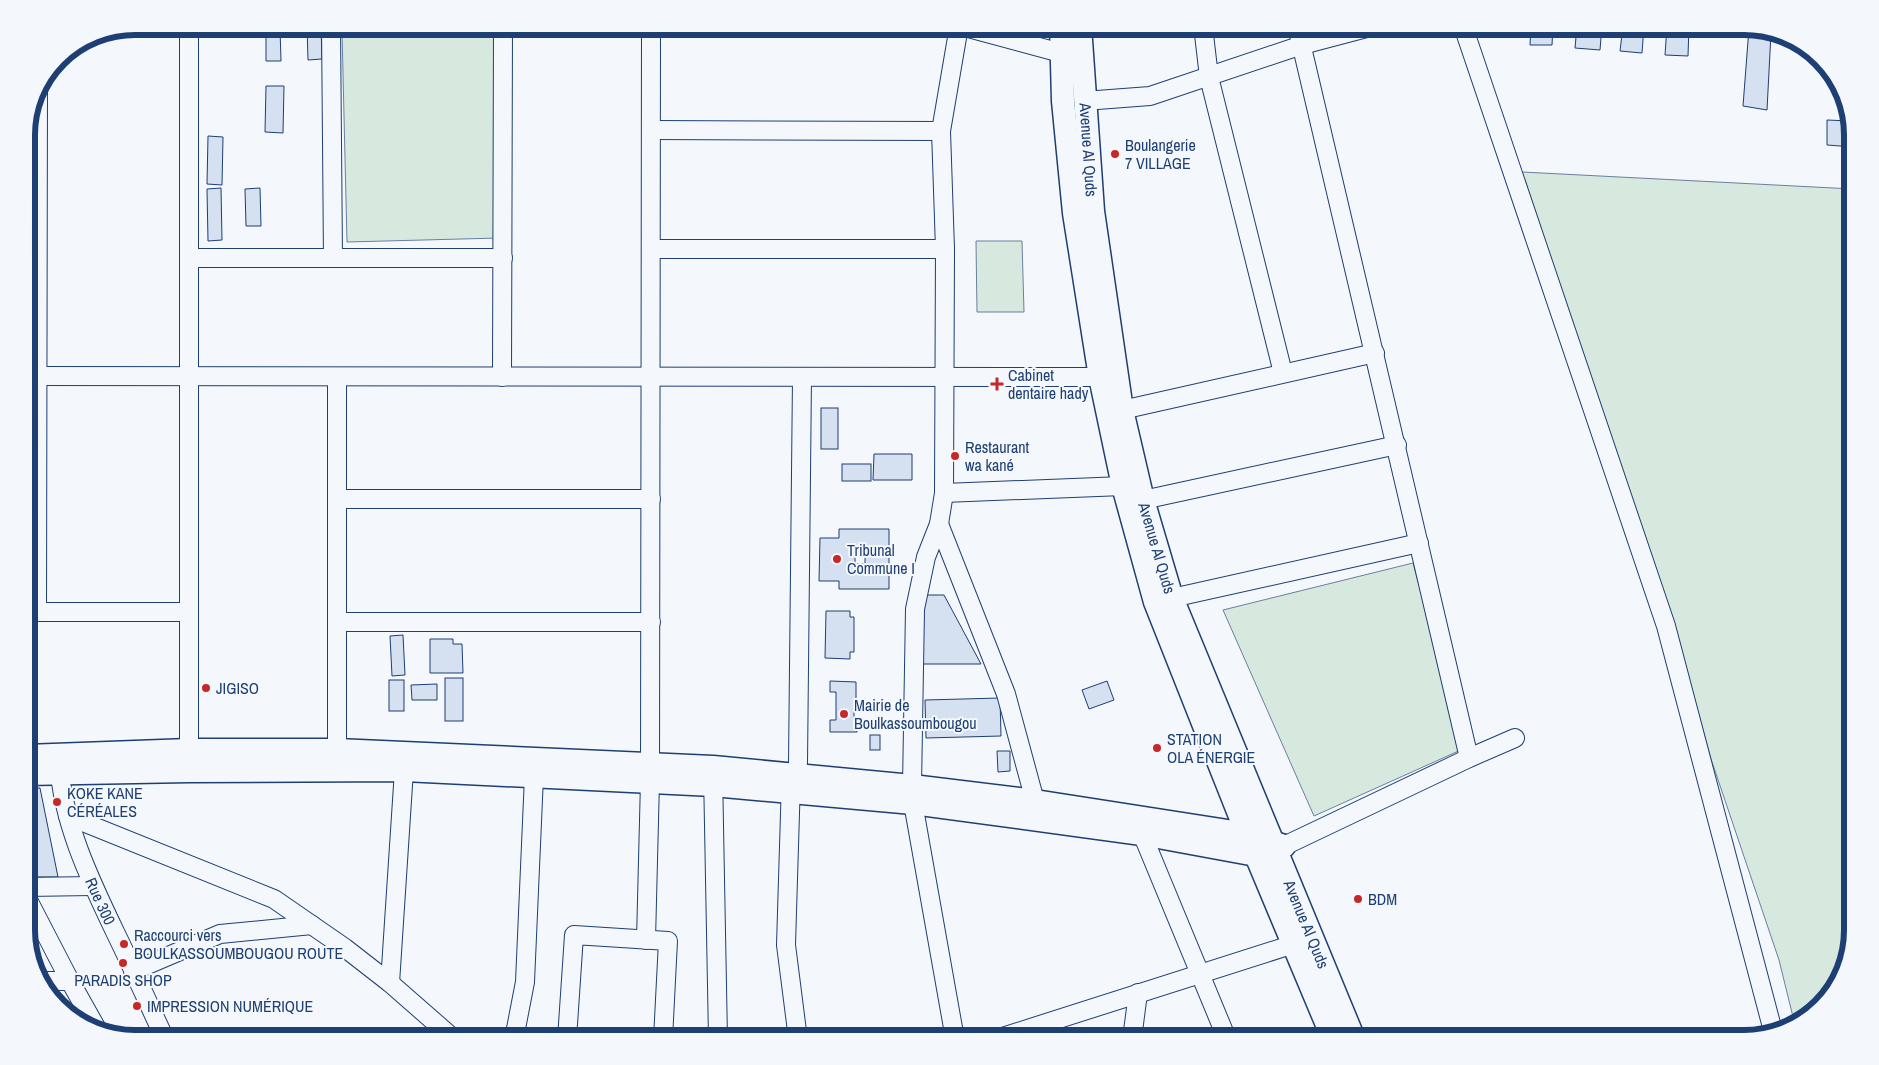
<svg xmlns="http://www.w3.org/2000/svg" width="1879" height="1065" viewBox="0 0 1879 1065" font-family="'Archivo Narrow',sans-serif">
  <style>
    .green { fill: #d7e8df; stroke: #687fa3 }
    .building { fill: #d5e0f0; stroke: #1d3f73; fill-rule: evenodd }
    .lines { fill: none; stroke-linecap: round; stroke-linejoin: round }
    .minor-casing { stroke: #1d3f73; stroke-width: 20 }
    .major-casing { stroke: #1d3f73; stroke-width: 25 }
    .minor { stroke: #f4f7fb; stroke-width: 18 }
    .major { stroke: #f4f7fb; stroke-width: 22 }
    .poi-dot { fill: #c62828; stroke: #f4f7fb; stroke-width: 2 }
    .labels { text-anchor: middle; dominant-baseline: central; stroke-width: 4; stroke-linejoin: round; paint-order: stroke }
    .poi-label { font-size: 16px; fill: #1d3f73; stroke: #f4f7fb; text-anchor: start }
    .street-label { font-size: 16px; fill: #1d3f73; stroke: #f4f7fb }
    .rim { fill: none; stroke: #1d3f73; stroke-width: 6 }
  </style>
  <rect width="100%" height="100%" fill="#f4f7fb"/>
  <g class="green">
    <polygon points="494,28 499,238 347,242 342,32"/>
    <polygon points="1522,172 1853,189 1853,931 1838,984 1799,1024 1795,1025 1779,960 1711,759 1679,643"/>
    <polygon points="976,241 1022,241 1024,312 977,312"/>
    <polygon points="1413,563 1463,749 1314,816 1223,610"/>
  </g>
  <g class="building">
    <polygon points="307,26 321,26 322,59 308,60"/>
    <polygon points="1531,26 1553,26 1552,45 1530,45"/>
    <polygon points="1577,26 1602,26 1600,50 1575,48"/>
    <polygon points="1623,26 1644,26 1642,53 1620,51"/>
    <polygon points="1667,26 1689,26 1688,56 1665,55"/>
    <polygon points="266,28 280,28 281,61 266,61"/>
    <polygon points="1749,28 1771,33 1767,110 1743,106"/>
    <polygon points="266,86 284,86 283,133 265,132"/>
    <polygon points="1827,120 1850,121 1853,128 1853,147 1827,145"/>
    <polygon points="208,136 223,137 222,185 207,184"/>
    <polygon points="221,188 222,240 208,241 207,189"/>
    <polygon points="260,188 261,226 246,226 245,189"/>
    <rect x="821" y="408" width="17" height="41"/>
    <polygon points="874,454 912,454 912,480 873,480"/>
    <rect x="842" y="464" width="29" height="17"/>
    <path d="M839,529H889V589H839V581H819L820,538H839ZM855,554H865V564H855Z"/>
    <polygon points="920,595 944,595 981,664 921,664"/>
    <polygon points="826,611 850,611 850,617 854,617 854,652 850,652 850,659 825,658"/>
    <polygon points="403,635 405,675 392,676 390,636"/>
    <polygon points="430,639 453,639 453,644 462,644 463,673 430,673"/>
    <rect x="445" y="678" width="18" height="43"/>
    <rect x="389" y="680" width="15" height="31"/>
    <polygon points="830,681 856,682 856,705 854,705 854,722 856,722 857,732 830,732 830,720 836,720 836,692 830,692"/>
    <polygon points="1107,681 1114,700 1089,709 1082,690"/>
    <polygon points="437,684 437,700 412,700 411,685"/>
    <polygon points="1000,698 1001,736 926,738 925,700"/>
    <rect x="870" y="735" width="10" height="15"/>
    <polygon points="997,751 1010,751 1010,771 998,772"/>
    <polygon points="26,788 40,788 58,877 26,877 26,849 29,849 26,839"/>
  </g>
  <g class="lines">
    <defs>
      <g id="minor">
        <polyline points="331,26 333,258"/>
        <polyline points="961,26 1061,53"/>
        <polyline points="1203,26 1209,77 1283,373"/>
        <polyline points="1297,26 1469,758"/>
        <polyline points="1463,26 1666,626 1773,1031"/>
        <polyline points="1084,101 1150,96 1302,45 1374,26"/>
        <polyline points="651,130 941,131"/>
        <polyline points="651,249 945,249"/>
        <polyline points="189,258 503,258"/>
        <polyline points="26,376 1100,377"/>
        <polyline points="502,377 503,26"/>
        <polyline points="1122,410 1375,353"/>
        <polyline points="944,493 1123,486"/>
        <polyline points="337,499 651,499"/>
        <polyline points="1143,500 1397,445"/>
        <polyline points="939,524 1006,694 1035,801"/>
        <polyline points="1172,598 1419,543"/>
        <polyline points="27,612 189,612"/>
        <polyline points="37,612 38,88"/>
        <polyline points="337,622 651,622"/>
        <path id="s1" d="M59,760C61,821 92,884 118,938C134,971 149,1005 165,1039"/>
        <polyline points="337,762 337,377"/>
        <polyline points="189,763 189,26"/>
        <polyline points="798,764 802,377"/>
        <polyline points="713,772 718,1039"/>
        <polyline points="791,780 786,945 798,1039"/>
        <polyline points="68,816 274,899 345,948 390,983 454,1039"/>
        <polyline points="1138,824 1227,1039"/>
        <polyline points="1284,846 1469,758 1515,738"/>
        <polyline points="26,887 93,886"/>
        <polyline points="26,896 70,981 97,1029"/>
        <polyline points="646,940 650,781 651,26"/>
        <polyline points="133,971 220,934 312,925"/>
        <polyline points="41,981 70,981"/>
        <polyline points="390,983 404,770"/>
        <polyline points="514,1039 525,982 534,776"/>
        <polyline points="567,1039 574,935 668,941 663,1039"/>
        <polyline points="955,1039 913,803 912,786 915,609 926,557 939,524 944,493 945,249 941,131 959,26"/>
        <polyline points="996,1039 1294,944"/>
        <polyline points="1132,1039 1138,993"/>
      </g>
      <g id="major">
        <polyline points="1061,26 1063,101 1074,213 1100,377 1123,486 1155,602 1247,834 1333,1039"/>
        <path id="s2" d="M1080,26L1093,211L1122,410L1143,500L1172,598L1354,1039"/>
        <polyline points="26,756 189,750 337,750 713,767 912,786 1035,801 1247,834 1284,846"/>
        <polyline points="26,774 189,771 404,770 713,785 913,803 1142,834 1256,855 1284,846"/>
      </g>
    </defs>
    <use href="#minor" class="minor-casing"/>
    <use href="#major" class="major-casing"/>
    <use href="#minor" class="minor"/>
    <use href="#major" class="major"/>
  </g>
  <g class="poi-dot">
    <circle cx="1115" cy="154" r="5"/>
    <path d="M994.5 376.5h5v5h5v5h-5v5h-5v-5h-5v-5h5z"/>
    <circle cx="955" cy="456" r="5"/>
    <circle cx="837" cy="559" r="5"/>
    <circle cx="206" cy="688" r="5"/>
    <circle cx="844" cy="714" r="5"/>
    <circle cx="1157" cy="748" r="5"/>
    <circle cx="57" cy="802" r="5"/>
    <circle cx="1358" cy="899" r="5"/>
    <circle cx="124" cy="944" r="5"/>
    <circle cx="123" cy="963" r="5"/>
    <circle cx="137" cy="1006" r="5"/>
  </g>
  <g class="labels">
    <g class="poi-label">
      <text x="1125" y="145">Boulangerie<tspan x="1125" dy="18">7 VILLAGE</tspan></text>
      <text x="1008" y="375">Cabinet<tspan x="1008" dy="18">dentaire hady</tspan></text>
      <text x="965" y="447">Restaurant<tspan x="965" dy="18">wa kané</tspan></text>
      <text x="847" y="550">Tribunal<tspan x="847" dy="18">Commune I</tspan></text>
      <text x="216" y="688">JIGISO</text>
      <text x="854" y="705">Mairie de<tspan x="854" dy="18">Boulkassoumbougou</tspan></text>
      <text x="1167" y="739">STATION<tspan x="1167" dy="18">OLA ÉNERGIE</tspan></text>
      <text x="67" y="793">KOKE KANE<tspan x="67" dy="18">CÉRÉALES</tspan></text>
      <text x="1368" y="899">BDM</text>
      <text x="134" y="935">Raccourci vers<tspan x="134" dy="18">BOULKASSOUMBOUGOU ROUTE</tspan></text>
      <text x="123" y="980" text-anchor="middle">PARADIS SHOP</text>
      <text x="147" y="1006">IMPRESSION NUMÉRIQUE</text>
    </g>
    <g class="street-label">
      <text stroke="none"><textPath href="#s2" startOffset="124">Avenue Al Quds</textPath></text>
      <text stroke="none"><textPath href="#s2" startOffset="529">Avenue Al Quds</textPath></text>
      <text stroke="none"><textPath href="#s1" startOffset="148">Rue 300</textPath></text>
      <text stroke="none"><textPath href="#s2" startOffset="934">Avenue Al Quds</textPath></text>
    </g>
  </g>
  <path d="M0 0H1879V1065H0ZM135 35H1744A100 100 0 0 1 1844 135V930A100 100 0 0 1 1744 1030H135A100 100 0 0 1 35 930V135A100 100 0 0 1 135 35Z" fill="#f4f7fb" fill-rule="evenodd"/>
  <path class="rim" d="M135 35H1744A100 100 0 0 1 1844 135V930A100 100 0 0 1 1744 1030H135A100 100 0 0 1 35 930V135A100 100 0 0 1 135 35Z"/>
</svg>
